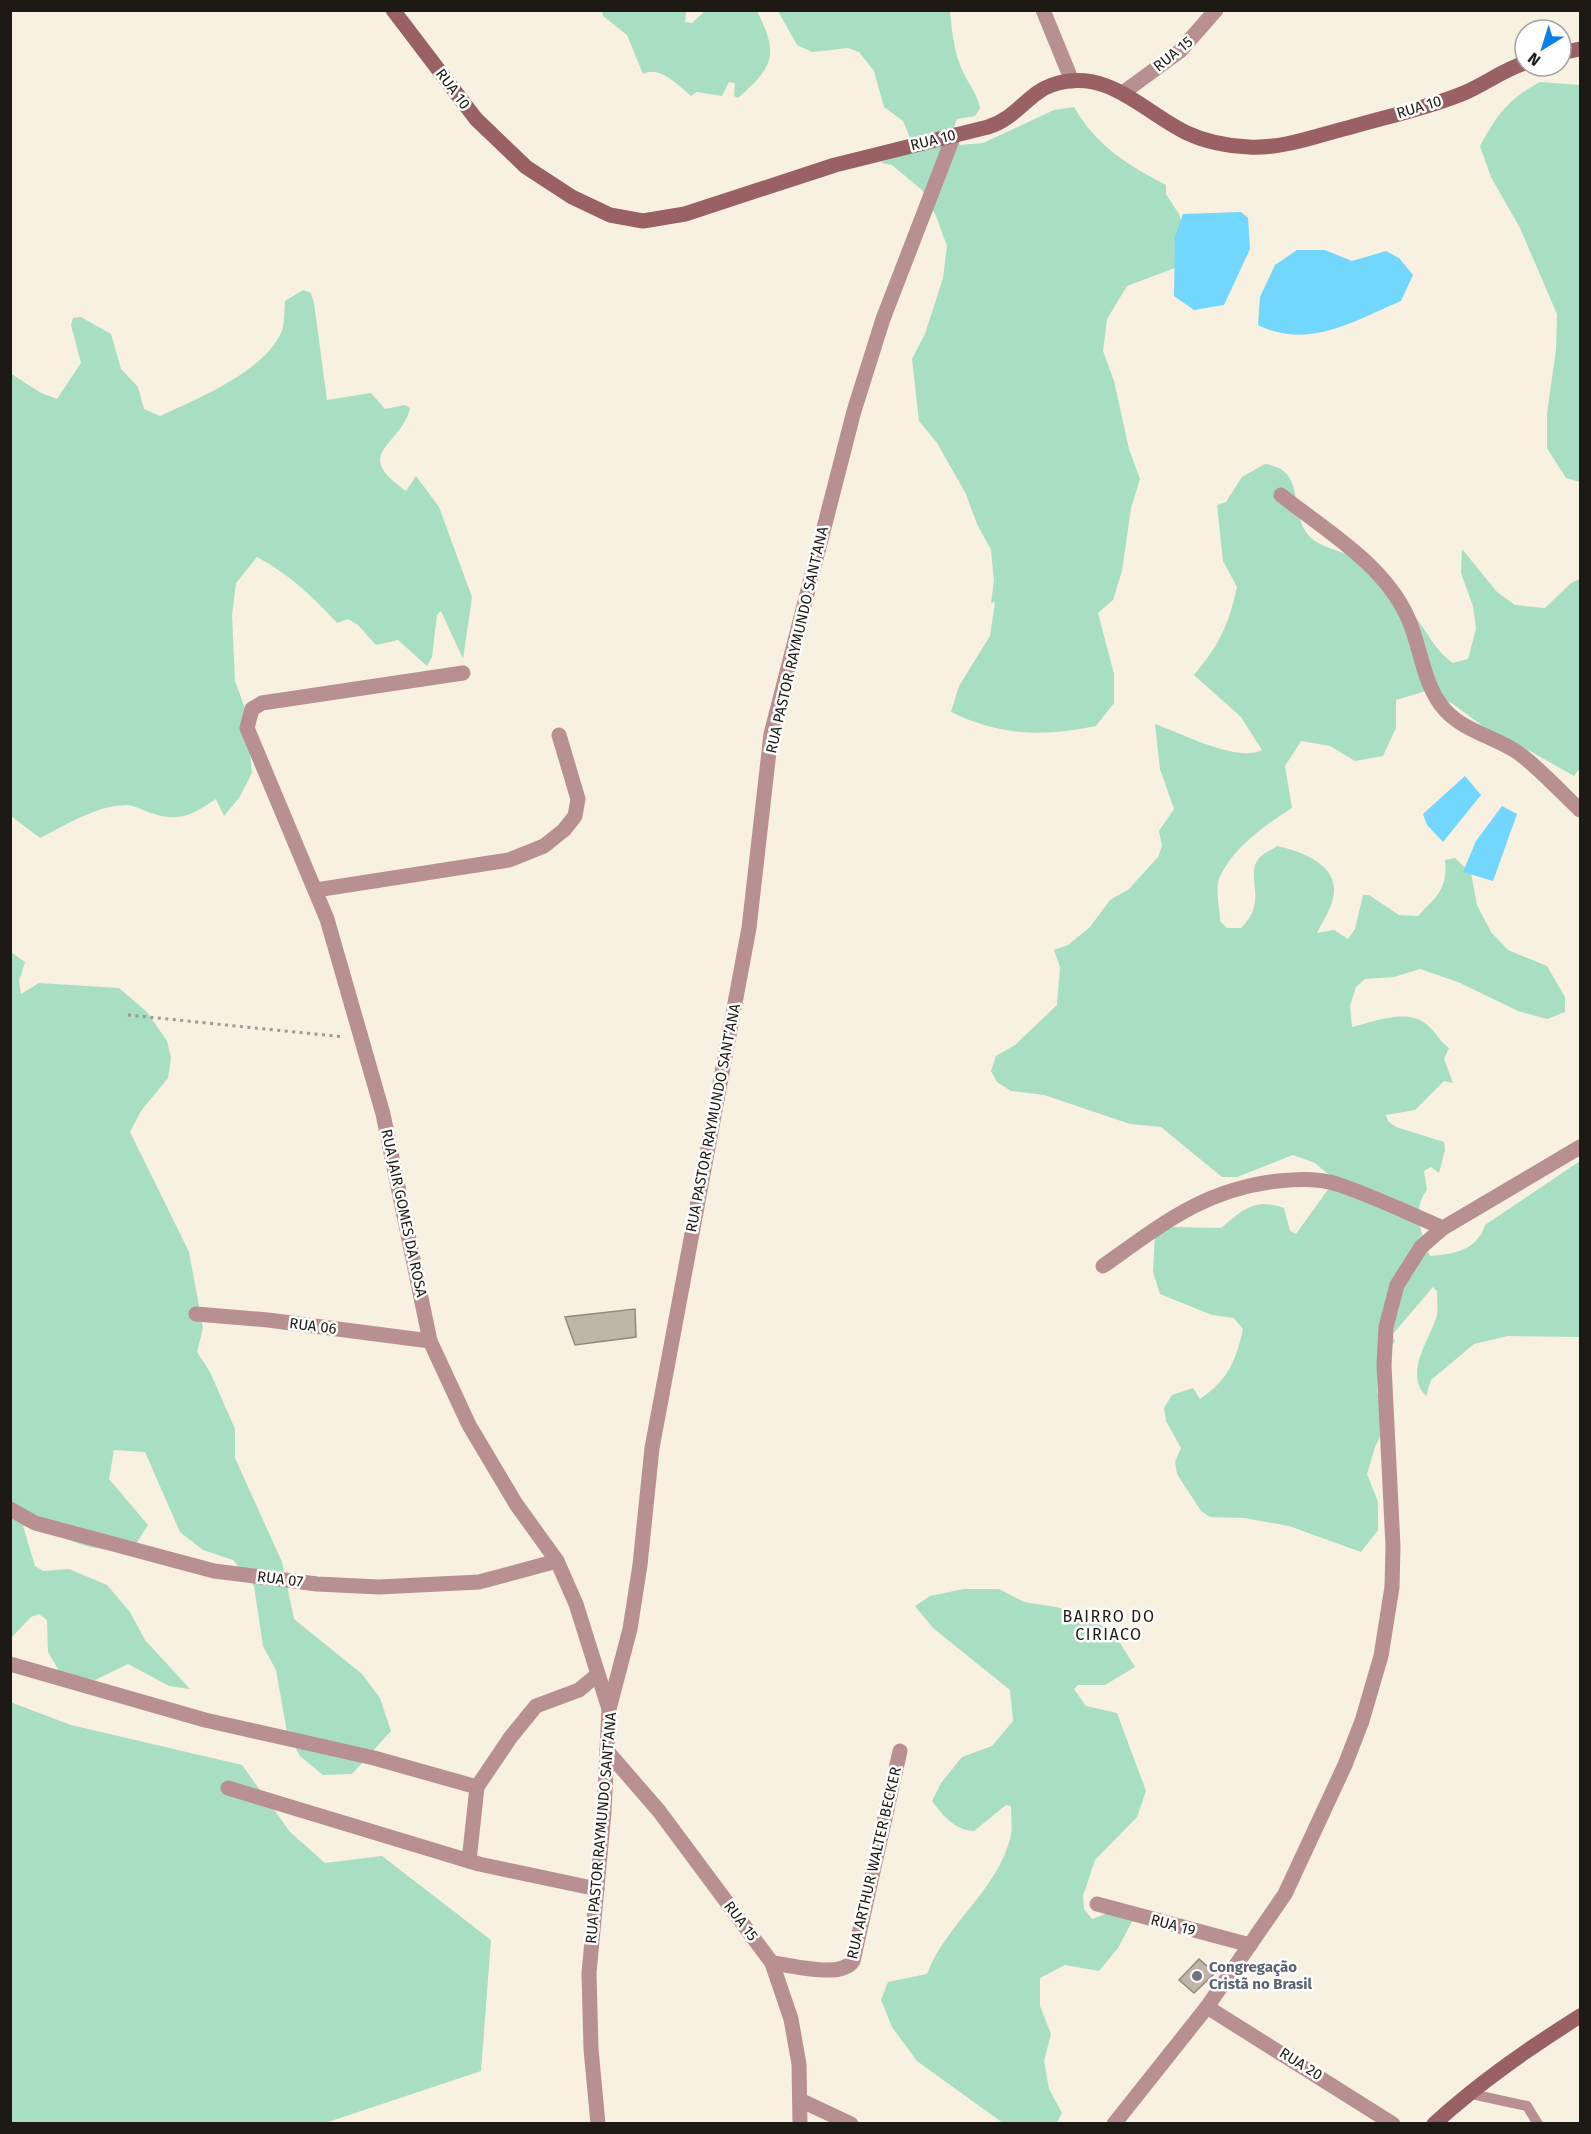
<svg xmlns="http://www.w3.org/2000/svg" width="1591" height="2134" viewBox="0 0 1591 2134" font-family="'Fira Sans',sans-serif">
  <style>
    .green { fill: #a8dec2 }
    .water { fill: #72d6fd }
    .building { fill: #bfb5a8; stroke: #92897c; stroke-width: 1.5 }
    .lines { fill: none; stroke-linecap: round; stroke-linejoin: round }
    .path { stroke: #9f998e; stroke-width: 3; stroke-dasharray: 3 4.5; stroke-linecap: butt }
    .lane { stroke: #b89092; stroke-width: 10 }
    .street { stroke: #b89092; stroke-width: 15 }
    .secondary { stroke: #996166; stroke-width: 15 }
    .worship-dot { fill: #6b7280; stroke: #fefefe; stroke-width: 2 }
    .labels { text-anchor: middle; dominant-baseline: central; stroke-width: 5; stroke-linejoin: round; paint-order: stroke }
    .street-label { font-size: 15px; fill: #1d1a15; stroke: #fefefe }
    .worship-label { font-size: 15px; font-weight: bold; fill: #5b616d; stroke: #fefefe; text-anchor: start }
    .neighbourhood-label { font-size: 16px; letter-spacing: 1.5px; fill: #1d1a15; stroke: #fefefe }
  </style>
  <rect width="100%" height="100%" fill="#f8f0e1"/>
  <g class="green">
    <path d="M602,11H686L685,22L692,23L705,11H757C779,55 774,66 738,98L734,96L735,83L729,82L722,96L697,92L691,96C679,86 660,65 643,74L627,35L603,16Z"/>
    <path d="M778,11H950C952,31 954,52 962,70C969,85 977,93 980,108L975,116L957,119L951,134L960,145L983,143L1054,110L1074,107C1096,146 1128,165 1166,185V194L1179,214L1192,257L1188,263L1127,286L1107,319L1103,351L1114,381L1129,449L1140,479L1131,508L1122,571L1113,600L1098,613L1114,674V703L1096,726C1043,737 1001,736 951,712L959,686L990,636L995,602L991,603L994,581L991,550L977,524L966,494L937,443L919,421L912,359L925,334L943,278L947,246L936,216L922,190L892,165L881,163L905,147L910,138L903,121L884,107L874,71L859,52L848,48L812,52L797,45Z"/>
    <path d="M1540,82L1580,85V482L1566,478L1547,448V413L1556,350L1557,314L1520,228L1491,177L1480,146C1498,114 1507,100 1540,82Z"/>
    <path d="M303,290L311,293L314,303L327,400L371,393L385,409L405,405L410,408C401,447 350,452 406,491L416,476L439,507L472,597L463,659L441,611L437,615L432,657L427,666L398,640L376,645L358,625L348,619L337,623C312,596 289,574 257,557L236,583L232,615L235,681L246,711L252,773L239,798L224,816L216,799C190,816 179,823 148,812C141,809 133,805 126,805C95,806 66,825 40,838L11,816L10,373L41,393L57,399L81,363L71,325L73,318L81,317L111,334L121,369L138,387L144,409L160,416C197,399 263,372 281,333C285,325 284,310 285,301Z"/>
    <path d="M1265,464C1308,470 1287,511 1309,536C1321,549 1347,551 1362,562C1379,577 1399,597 1413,614C1427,631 1435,651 1453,663L1468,659L1476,629L1473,606L1461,573L1462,549L1497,592L1515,605L1545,608L1571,583L1580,579V768L1574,776L1507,738L1488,730L1453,704L1426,691L1396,700V728L1383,756L1355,761L1330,746L1301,741L1285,766L1292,808C1265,825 1232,848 1219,879C1215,890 1220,910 1220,921L1227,928H1241C1270,901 1243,875 1260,857C1264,853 1272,850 1277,846C1301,851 1341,865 1333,898C1331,910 1322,922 1317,933L1334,930L1348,939L1355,929L1363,895H1369L1399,915L1418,916C1437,896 1448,889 1445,860L1455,858L1471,873L1477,905L1491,932L1508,950L1547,966L1565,997V1012L1547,1019L1518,1011L1458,982L1420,969L1394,977L1365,979L1356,987L1350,1006L1352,1027C1374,1022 1406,1008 1426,1024C1435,1031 1440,1042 1449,1048L1444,1059L1453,1083L1444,1081L1415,1110L1386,1115L1388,1121L1396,1127L1444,1142L1445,1150L1439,1173L1431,1167L1424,1171L1427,1190C1411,1210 1422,1235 1430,1256C1453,1254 1477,1251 1485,1225L1580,1161V1337L1508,1336L1474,1344L1431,1380L1426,1396C1403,1373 1431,1338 1437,1315C1438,1308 1437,1299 1437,1291L1433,1287L1392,1335L1395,1341L1377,1364V1392L1388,1420L1375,1447L1367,1474L1378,1502V1530L1361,1552L1289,1526L1244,1518L1210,1517L1201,1511L1177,1474L1175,1462L1181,1448L1166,1421L1164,1408L1172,1395L1193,1388L1200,1399C1228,1380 1236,1361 1243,1329L1234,1318L1212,1315L1160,1294L1153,1272L1155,1235L1171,1227L1221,1228C1244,1209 1254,1198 1284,1208L1290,1231L1296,1234L1332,1184V1177L1315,1163L1293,1155L1237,1177H1222L1161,1127L1130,1124L1044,1095L1011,1091L997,1082L991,1071L996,1056L1015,1045L1057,1005L1060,967L1054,950L1068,945L1090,927L1110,900L1129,889L1158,857L1162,846L1159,831L1174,809L1160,769L1155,724C1181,733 1238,763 1262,750L1241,717L1194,675C1220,643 1228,627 1237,587L1223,561L1217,505L1226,502L1242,477Z"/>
    <path d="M11,952L25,962L19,981L21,994L39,983L119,988L147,1012L167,1041L171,1058L168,1078L141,1111L130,1132L189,1252L203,1328L197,1352L210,1372L235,1429V1458L282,1562L294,1619L362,1674L380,1698L391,1731L352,1774L323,1775L300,1756L287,1732L276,1670L263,1646L254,1586L233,1560L203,1550L180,1532L145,1452L114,1450L109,1479L148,1525L132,1550C113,1550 95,1550 77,1543C58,1536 43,1527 23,1526L35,1566L43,1571L69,1569L107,1585L130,1612L145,1640L190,1689L169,1686L128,1664L95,1680L62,1676L48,1652L47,1620L39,1614L31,1617L11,1638Z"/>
    <path d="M964,1589H999L1024,1602L1056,1607L1084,1615L1113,1632L1135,1667L1105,1685H1078L1074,1689L1086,1706L1117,1713L1146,1791L1137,1817L1095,1860L1083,1896L1084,1909L1092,1919L1119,1909L1134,1918L1118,1948L1099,1971L1065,1965L1040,1978V2006L1051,2034L1044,2061L1049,2089L1062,2113L1057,2123H1003L917,2061L892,2027L881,2000L888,1982L927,1974C946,1924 997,1890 1010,1839C1013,1830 1011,1817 1011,1806L1006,1805L974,1831C956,1831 942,1815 932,1801L941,1783L962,1757L992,1746L1013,1721L1010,1690L933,1628L915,1606L930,1596Z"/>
    <polygon points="10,1702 71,1725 242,1765 290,1832 325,1863 382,1856 491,1940 481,2071 325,2123 11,2123"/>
  </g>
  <g class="water">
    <polygon points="1241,212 1248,218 1250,249 1224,305 1194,310 1174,296 1175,237 1183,214"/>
    <path d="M1297,250H1325L1352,261L1386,251L1399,258L1413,275L1401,301C1354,321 1308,350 1258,325L1260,297L1275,265Z"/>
    <polygon points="1465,776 1481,795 1443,842 1427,825 1423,814"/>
    <polygon points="1502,806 1517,814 1493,881 1463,872 1476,841"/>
  </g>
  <g class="building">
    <polygon points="635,1309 636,1337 575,1345 565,1317"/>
    <polygon points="1199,1959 1215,1973 1194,1993 1179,1980"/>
  </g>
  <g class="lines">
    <polyline class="path" points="128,1015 344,1037"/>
    <polyline class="lane" points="1467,2093 1527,2106 1538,2124"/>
    <g class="street">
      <polyline points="1043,10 1072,81"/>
      <polyline points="1124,92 1180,51 1216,10"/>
      <path d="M1281,495C1326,531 1384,564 1408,618C1421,647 1423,686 1445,710C1465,732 1496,737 1520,754C1541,770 1561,792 1580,810"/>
      <polyline points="463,673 262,703 252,709 247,728 327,919 383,1114 430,1341 469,1425 516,1504 557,1561 576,1604 609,1709"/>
      <polyline points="316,890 509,860 544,846 564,830 575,816 578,799 559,735"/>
      <path d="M1103,1266C1161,1225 1204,1189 1278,1181C1298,1179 1317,1178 1337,1184C1373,1196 1408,1213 1443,1228"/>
      <polyline points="196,1314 268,1320 430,1341"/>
      <polyline points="10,1509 35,1523 214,1571 317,1584 379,1587 479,1582 557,1561"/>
      <polyline points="10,1664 205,1720 374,1758 477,1787"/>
      <polyline points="607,1751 659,1811 772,1963 791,2019 799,2064 800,2124"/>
      <polyline points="228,1788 479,1864 597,1889"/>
      <polyline points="469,1861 477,1787 510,1738 536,1706 579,1690 597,1675"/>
      <polyline points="1097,1904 1250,1945"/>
      <path d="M772,1963C792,1965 841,1979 853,1961L900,1751"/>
      <polyline points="1207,2007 1393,2124"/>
      <polyline points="800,2100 851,2124"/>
      <polyline points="598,2124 591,2049 589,1973 604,1812 609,1709 630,1629 640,1565 652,1448 749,928 771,734 854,411 883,319 954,135"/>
      <polyline points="1114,2124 1207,2007 1285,1894 1345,1765 1362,1721 1381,1656 1392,1587 1393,1546 1384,1365 1386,1327 1397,1285 1421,1247 1443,1228 1580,1147"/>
    </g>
    <g class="secondary">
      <path d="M393,10L476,119L526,167L572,197L610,215L643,221L685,214L835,165L988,127C1017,118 1028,93 1052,85C1107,66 1143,112 1187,133C1206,142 1228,146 1249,147C1283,149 1318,135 1351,127C1389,116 1428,108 1464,93C1485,84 1503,70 1525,63"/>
      <polyline points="1561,53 1580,49"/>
      <path d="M1434,2124C1480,2082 1528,2049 1580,2016"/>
    </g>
  </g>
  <circle class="worship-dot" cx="1197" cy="1976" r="6"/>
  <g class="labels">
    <g class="street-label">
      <text transform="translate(1173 54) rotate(-39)">RUA 15</text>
      <text transform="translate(453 89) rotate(53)">RUA 10</text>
      <text transform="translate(1419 107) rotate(-17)">RUA 10</text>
      <text transform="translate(933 140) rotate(-14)">RUA 10</text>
      <text transform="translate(797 640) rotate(-77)">RUA PASTOR RAYMUNDO SANT’ANA</text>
      <text transform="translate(713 1118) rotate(-79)">RUA PASTOR RAYMUNDO SANT’ANA</text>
      <text transform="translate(404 1213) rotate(78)">RUA JAIR GOMES DA ROSA</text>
      <text transform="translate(313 1326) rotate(7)">RUA 06</text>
      <text transform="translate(280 1579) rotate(7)">RUA 07</text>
      <text transform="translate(601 1828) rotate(-85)">RUA PASTOR RAYMUNDO SANT’ANA</text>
      <text transform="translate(874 1863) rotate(-77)">RUA ARTHUR WALTER BECKER</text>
      <text transform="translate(741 1921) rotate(53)">RUA 15</text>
      <text transform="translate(1173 1925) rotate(15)">RUA 19</text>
      <text transform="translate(1301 2064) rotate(32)">RUA 20</text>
    </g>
    <g class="worship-label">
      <text x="1209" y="1967">Congregação<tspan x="1209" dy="17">Cristã no Brasil</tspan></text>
    </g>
    <g class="neighbourhood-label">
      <text x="1109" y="1616">BAIRRO DO<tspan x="1109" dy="18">CIRIACO</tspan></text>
    </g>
  </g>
  <rect width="1591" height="2134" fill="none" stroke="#1d1a15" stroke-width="24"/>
  <g transform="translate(1543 48) rotate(218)"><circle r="28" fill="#fefefe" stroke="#a4a3a1" stroke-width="1.5"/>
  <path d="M0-4.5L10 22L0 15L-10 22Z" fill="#0980e7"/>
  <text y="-9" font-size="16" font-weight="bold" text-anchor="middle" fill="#1d1a15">N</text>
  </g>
</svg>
